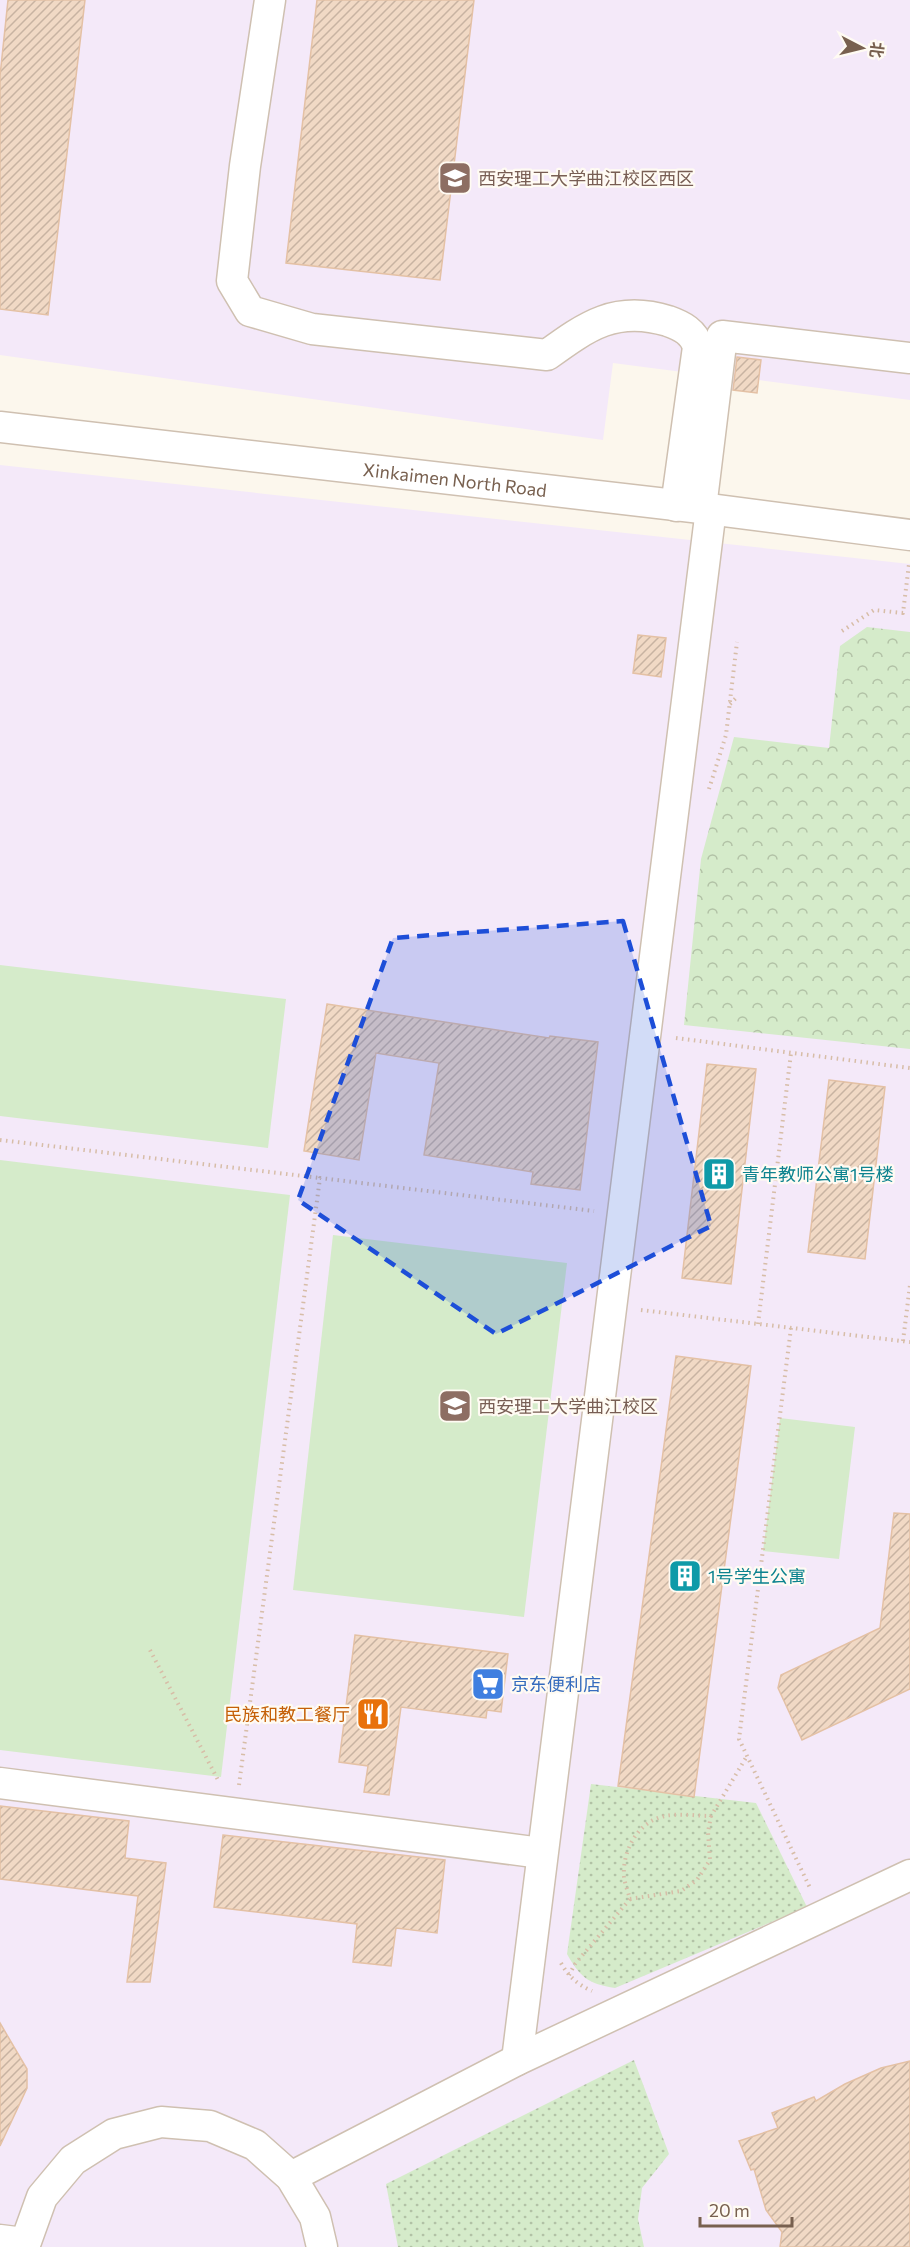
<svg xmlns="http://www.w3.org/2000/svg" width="910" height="2247" viewBox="0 0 910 2247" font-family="Commissioner,'Noto Sans SC',sans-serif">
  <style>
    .education { fill: #f4e9f9 }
    .forest { fill: url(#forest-crowns) }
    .park { fill: url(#park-dots) }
    .garden { fill: #d5ebca }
    .building { fill: url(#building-hatch); stroke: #e4c1a5; stroke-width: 1.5 }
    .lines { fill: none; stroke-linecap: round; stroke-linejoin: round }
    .minor-casing { stroke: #cfc0b1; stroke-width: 33 }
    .path { stroke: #d7bda7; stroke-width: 4; stroke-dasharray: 1.5 4.5; stroke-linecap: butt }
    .minor { stroke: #fff; stroke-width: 30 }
    .marked { fill: #1d4ed8; fill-opacity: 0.2; stroke: #1d4ed8; stroke-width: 4.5; stroke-dasharray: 12 8; stroke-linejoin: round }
    .labels { text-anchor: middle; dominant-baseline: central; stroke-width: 4.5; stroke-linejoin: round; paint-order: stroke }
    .education-label { font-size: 18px; fill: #785e54; stroke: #fffbf3; text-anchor: start }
    .street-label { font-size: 18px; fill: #78604f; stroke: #fffbf3 }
    .culture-label { font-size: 18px; fill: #0d838f; stroke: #fffbf3; text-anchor: start }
    .shop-label { font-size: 18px; fill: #366cbe; stroke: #fffbf3; text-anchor: start }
    .food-label { font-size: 18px; fill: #c56008; stroke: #fffbf3; text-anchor: end }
  </style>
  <defs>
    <pattern id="forest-crowns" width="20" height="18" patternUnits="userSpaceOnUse" patternTransform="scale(1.5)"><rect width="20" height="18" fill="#d5ebca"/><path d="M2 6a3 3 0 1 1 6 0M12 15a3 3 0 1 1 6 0" fill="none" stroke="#b2c2a6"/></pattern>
    <pattern id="park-dots" width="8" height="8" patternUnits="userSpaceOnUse" patternTransform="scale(1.5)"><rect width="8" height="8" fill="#d5ebca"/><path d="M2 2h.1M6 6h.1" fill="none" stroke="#b2c2a6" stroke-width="1.8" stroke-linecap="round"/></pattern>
    <pattern id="building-hatch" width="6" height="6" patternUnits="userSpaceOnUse" patternTransform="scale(1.5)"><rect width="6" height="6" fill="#f1d9c5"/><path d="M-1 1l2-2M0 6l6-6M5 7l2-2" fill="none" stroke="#c8b3a2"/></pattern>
  </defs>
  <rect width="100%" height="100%" fill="#fcf7ed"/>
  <g class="education">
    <polygon points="0,0 910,0 910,400 759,380 757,393 689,384 690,373 613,363 603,440 0,355"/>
    <polygon points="0,465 910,564 910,2247 0,2247"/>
  </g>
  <polygon class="forest" points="867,627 910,632 910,1049 684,1025 701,859 734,737 829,748 840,646"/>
  <g class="park">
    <path d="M591,1784L756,1803L807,1907L615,1988C588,1984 580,1977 567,1954Z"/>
    <polygon points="634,2060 669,2154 642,2188 638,2219 644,2247 398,2247 386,2184"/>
  </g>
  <g class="garden">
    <polygon points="0,965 286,999 268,1148 0,1116"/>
    <polygon points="0,1160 290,1195 221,1777 0,1750"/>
    <polygon points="333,1235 567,1263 524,1617 293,1590"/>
    <polygon points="780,1418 855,1427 839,1559 763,1551"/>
  </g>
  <g class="building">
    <polygon points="8,0 85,0 48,315 0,309 0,76"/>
    <polygon points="317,0 474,0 440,280 286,263"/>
    <polygon points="737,357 761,360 757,393 733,390"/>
    <polygon points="638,635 666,638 661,677 633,673"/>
    <polygon points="327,1004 549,1038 550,1036 598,1042 580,1190 531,1184 533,1172 424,1155 439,1063 376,1053 359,1160 304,1151"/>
    <polygon points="707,1064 756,1069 731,1284 682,1278"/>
    <polygon points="829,1080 885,1087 865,1259 808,1252"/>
    <polygon points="676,1356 751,1366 694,1797 618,1786"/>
    <polygon points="894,1513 910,1514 910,1689 802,1740 778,1688 781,1675 880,1628"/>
    <polygon points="355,1635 508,1654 501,1712 487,1710 486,1718 401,1707 389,1795 364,1792 368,1766 339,1762"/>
    <polygon points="0,1806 129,1821 125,1858 166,1863 150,1982 127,1982 138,1896 0,1879"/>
    <polygon points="223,1835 445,1860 437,1933 396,1928 391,1966 353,1962 357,1924 214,1907"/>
    <polygon points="0,2023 27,2069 27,2088 0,2146"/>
    <polygon points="910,2061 910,2247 780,2247 782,2232 766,2210 754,2169 751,2170 739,2141 778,2128 772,2113 814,2097 816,2101 845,2084 881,2068"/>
  </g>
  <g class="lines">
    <defs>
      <g id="minor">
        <path d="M270,0L245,166L232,281L250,311L312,329L547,355C587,326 616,305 668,321C682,326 694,332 698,347L676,506"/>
        <path id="s1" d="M0,427L701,508L910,535"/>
        <polyline points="701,508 722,336 910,358"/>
        <polyline points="0,1783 541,1853"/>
        <polyline points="517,2060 711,509"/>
        <polyline points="291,2177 517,2060 910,1875"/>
        <polyline points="0,2240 24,2243"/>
        <polyline points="24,2247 42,2197 73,2160 114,2134 161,2122 210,2126 255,2145 291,2177 315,2217 322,2247"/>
      </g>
    </defs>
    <use href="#minor" class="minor-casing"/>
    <g class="path">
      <polyline points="842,631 874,610 903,613 909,564"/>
      <polyline points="730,704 738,696"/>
      <polyline points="709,789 726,735 737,642"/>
      <polyline points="676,1038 910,1068"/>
      <polyline points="0,1140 320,1178"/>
      <polyline points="641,1310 910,1342"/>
      <polyline points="758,1324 791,1053"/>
      <polyline points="791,1328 739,1739 811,1890"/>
      <polyline points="903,1341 910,1285"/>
      <polyline points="150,1650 218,1780"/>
      <polyline points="239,1785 320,1178 594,1211"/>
      <polyline points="630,1899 681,1891 697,1880 710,1860 708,1832 711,1816"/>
      <path d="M561,1963C569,1977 577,1984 592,1991"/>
      <path d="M569,1975L575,1964L630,1899C628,1892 625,1884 624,1877C622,1851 638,1821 665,1816C679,1813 697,1816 711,1816L747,1756"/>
    </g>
    <use href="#minor" class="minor"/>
  </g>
  <path class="marked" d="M623,921L711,1226L496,1334L298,1200L393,938Z"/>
  <defs>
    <symbol id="university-square" viewBox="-11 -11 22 22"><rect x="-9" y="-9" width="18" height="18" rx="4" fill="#8d6e63" stroke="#fffbf3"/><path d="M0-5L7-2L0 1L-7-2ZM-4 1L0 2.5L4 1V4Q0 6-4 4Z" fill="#fff"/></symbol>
    <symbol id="building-square" viewBox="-11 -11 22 22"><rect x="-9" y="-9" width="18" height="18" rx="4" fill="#0f9aa8" stroke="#fffbf3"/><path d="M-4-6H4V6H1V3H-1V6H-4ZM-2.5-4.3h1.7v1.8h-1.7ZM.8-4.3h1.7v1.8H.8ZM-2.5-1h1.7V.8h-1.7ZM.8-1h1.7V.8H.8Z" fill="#fff"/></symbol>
    <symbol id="supermarket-square" viewBox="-11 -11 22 22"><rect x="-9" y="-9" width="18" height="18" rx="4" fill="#3f7fe0" stroke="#fffbf3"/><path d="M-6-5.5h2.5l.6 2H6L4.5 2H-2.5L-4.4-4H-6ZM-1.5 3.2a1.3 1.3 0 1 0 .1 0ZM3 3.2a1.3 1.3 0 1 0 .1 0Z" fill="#fff"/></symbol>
    <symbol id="restaurant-square" viewBox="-11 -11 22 22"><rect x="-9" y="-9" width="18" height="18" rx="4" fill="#e8710a" stroke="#fffbf3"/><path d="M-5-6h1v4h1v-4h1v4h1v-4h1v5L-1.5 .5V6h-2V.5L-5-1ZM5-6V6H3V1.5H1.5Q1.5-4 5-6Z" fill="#fff"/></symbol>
  </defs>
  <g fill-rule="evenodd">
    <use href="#university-square" x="436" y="159" width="38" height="38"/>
    <use href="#building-square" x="700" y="1155" width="38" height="38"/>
    <use href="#university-square" x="436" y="1387" width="38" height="38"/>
    <use href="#building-square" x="666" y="1557" width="38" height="38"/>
    <use href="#supermarket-square" x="469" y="1665" width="38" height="38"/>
    <use href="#restaurant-square" x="354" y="1695" width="38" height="38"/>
  </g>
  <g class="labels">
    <g class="education-label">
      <text x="478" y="178">西安理工大学曲江校区西区</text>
      <text x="478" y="1406">西安理工大学曲江校区</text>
    </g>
    <g class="street-label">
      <text stroke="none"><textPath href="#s1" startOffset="458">Xinkaimen North Road</textPath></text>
    </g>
    <g class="culture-label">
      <text x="742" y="1174">青年教师公寓1号楼</text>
      <text x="708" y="1576">1号学生公寓</text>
    </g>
    <g class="shop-label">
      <text x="511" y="1684">京东便利店</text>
    </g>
    <g class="food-label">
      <text x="350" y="1714">民族和教工餐厅</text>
    </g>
  </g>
  <g transform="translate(862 48) rotate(97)" stroke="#fffbf3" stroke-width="4.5" paint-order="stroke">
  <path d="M0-4.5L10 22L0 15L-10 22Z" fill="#78604f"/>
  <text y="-9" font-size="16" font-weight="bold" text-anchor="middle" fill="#78604f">北</text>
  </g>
  <path d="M700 2217v9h92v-9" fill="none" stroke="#78604f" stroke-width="3"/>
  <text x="709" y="2217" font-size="18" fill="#78604f" stroke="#fffbf3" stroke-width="4.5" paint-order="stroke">20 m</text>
</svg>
